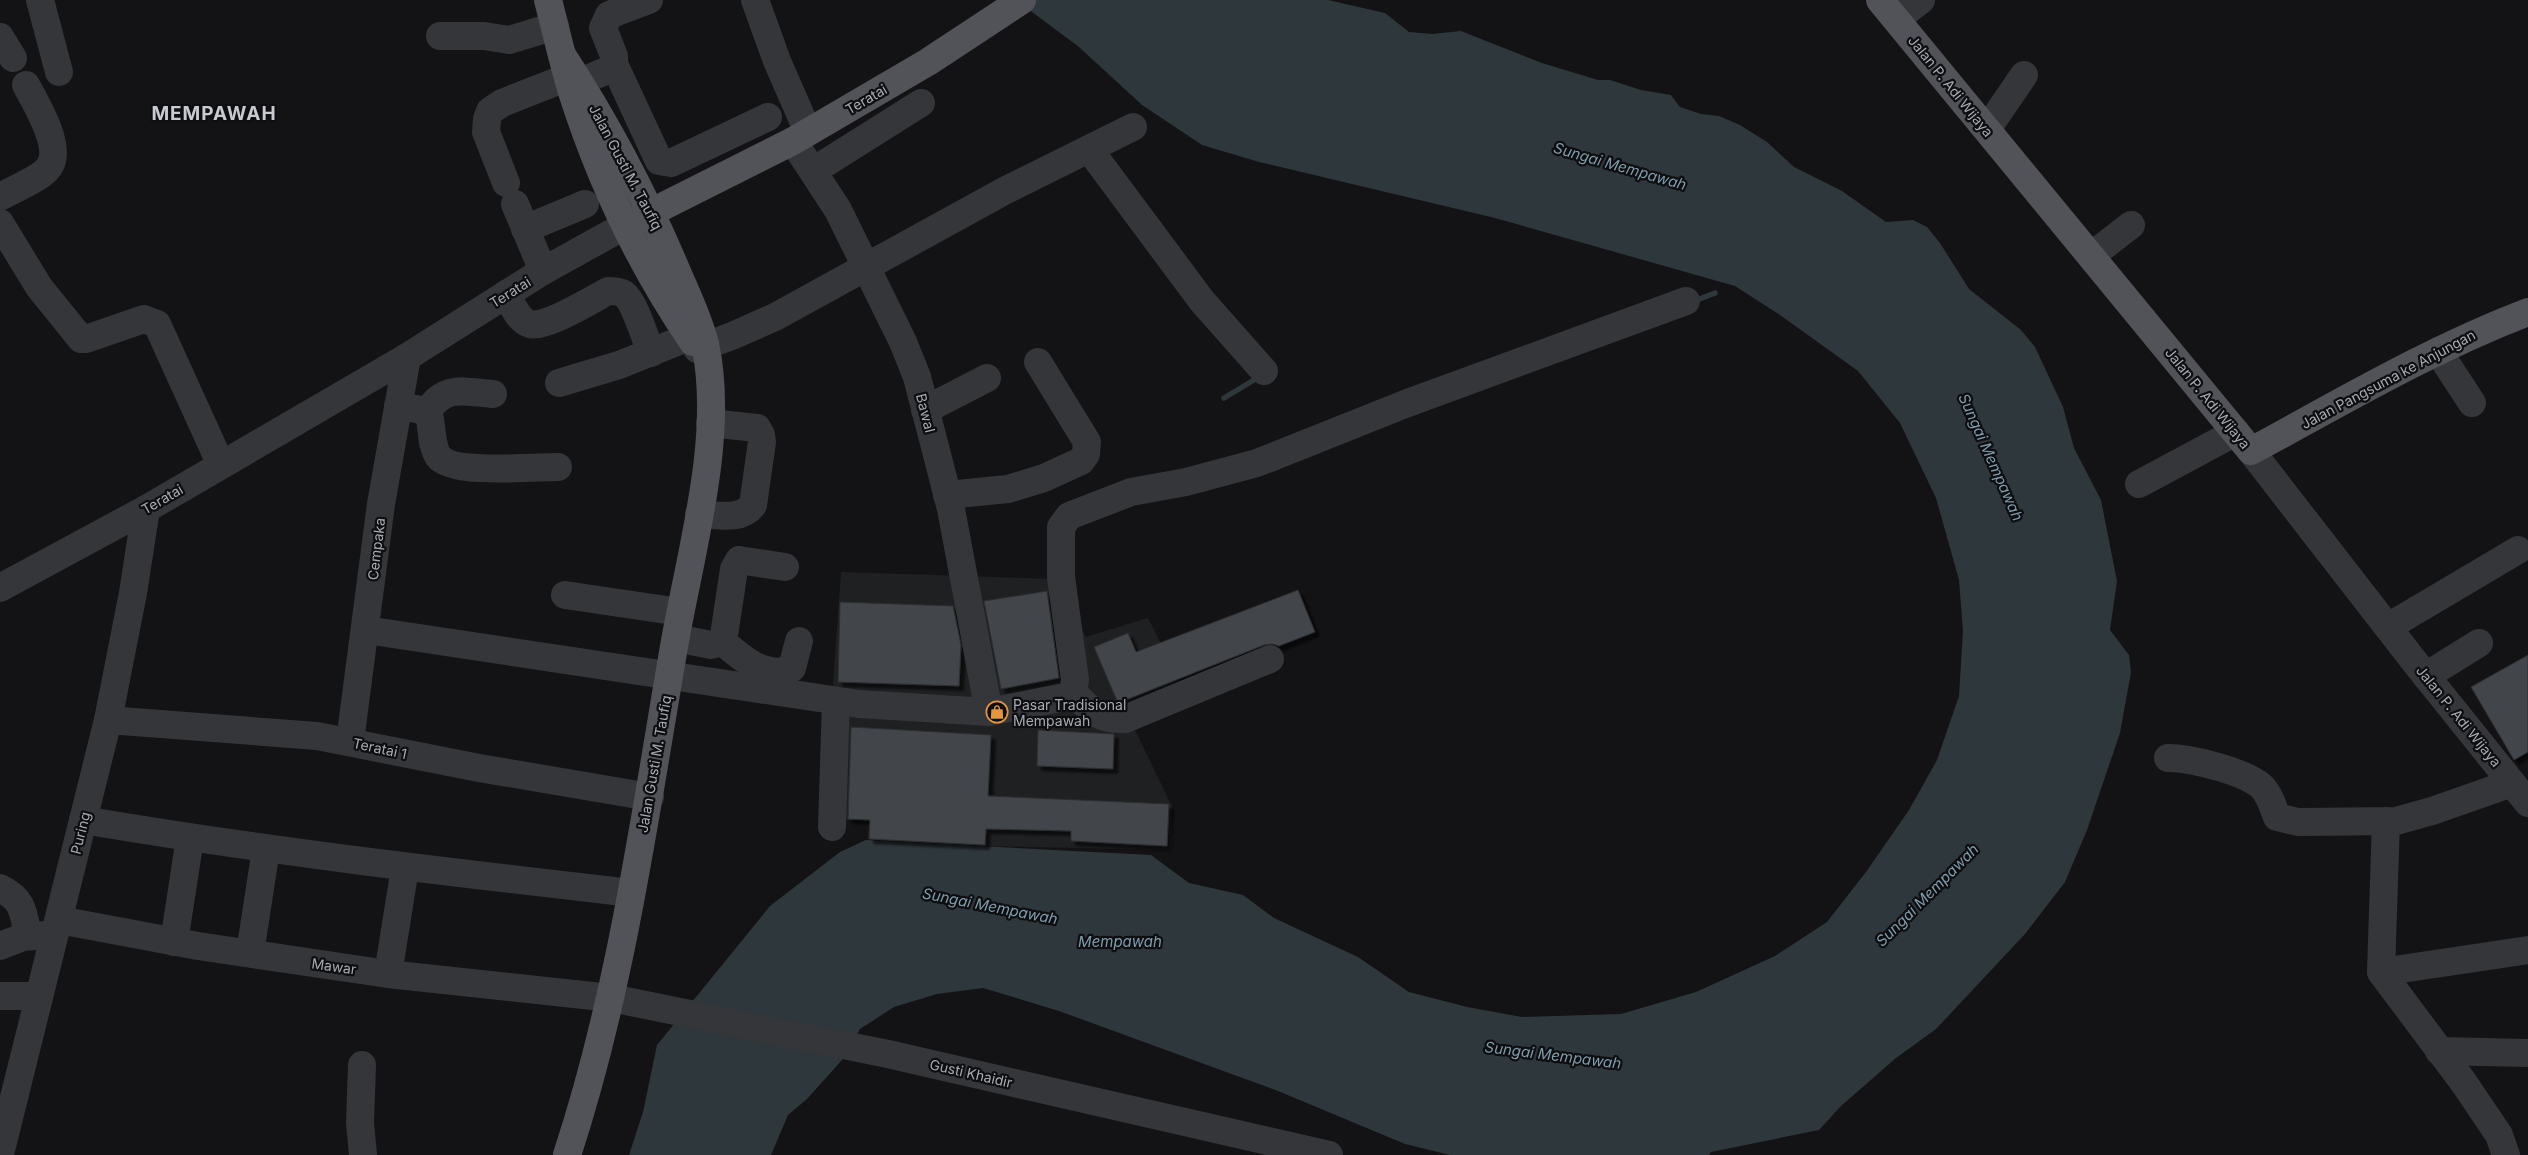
<svg xmlns="http://www.w3.org/2000/svg" width="2528" height="1155" viewBox="0 0 2528 1155" font-family="Inter,sans-serif">
<defs>
<filter id="shadow"><feDropShadow dx="4.5" dy="4.5" stdDeviation="1" flood-color="#0009"/></filter>
</defs>
<rect width="100%" height="100%" fill="#131315"/>
<polygon fill="#1f2022" points="841,572 1053,579 1086,637 1148,618 1189,700 1132,724 1172,806 1172,850 985,846 868,839 869,821 837,819 833,683"/>
<polygon fill="#2e373c" points="1016,0 1328,0 1385,13 1409,32 1432,34 1461,31 1542,63 1598,80 1610,80 1641,90 1671,95 1680,107 1701,114 1719,116 1740,125 1767,142 1794,167 1842,191 1886,222 1913,220 1927,227 1940,243 1969,289 2021,330 2035,347 2063,407 2074,448 2101,500 2117,581 2110,630 2129,655 2131,672 2120,733 2087,830 2065,882 2025,934 1936,1029 1896,1058 1841,1106 1819,1130 1711,1152 1709,1155 1450,1155 1405,1144 1278,1091 1059,1011 983,988 937,994 894,1007 860,1029 842,1060 807,1099 788,1115 771,1155 629,1155 643,1112 657,1045 770,906 840,852 866,840 1151,855 1189,883 1243,895 1274,918 1358,957 1409,992 1467,1007 1522,1017 1621,1014 1696,992 1775,956 1827,922 1866,872 1909,810 1937,760 1959,696 1963,631 1959,580 1936,498 1900,423 1858,371 1780,315 1735,286 1495,218 1259,162 1202,145 1142,105 1079,47"/>
<g fill="none" stroke-linecap="round" stroke-linejoin="round">
<g stroke="#2e373c" stroke-width="5.5">
<polyline points="1694,301 1715,293"/>
<polyline points="1224,398 1259,377"/>
</g>
</g>
<g fill="#424448" stroke="#2d2e31" filter="url(#shadow)">
<polygon points="1298,590 1315,632 1279,646 1272,644 1264,645 1118,703 1094,647 1128,633 1136,652"/>
<polygon points="1047,591 1059,678 1001,689 984,601"/>
<polygon points="840,602 953,606 961,645 959,686 838,682"/>
<polygon points="2528,655 2528,752 2514,760 2471,687"/>
<polygon points="851,727 991,735 988,796 1169,804 1167,846 1071,841 1071,831 986,829 985,845 869,839 870,820 848,819"/>
<polygon points="1038,730 1114,734 1113,769 1037,766"/>
</g>
<g fill="none" stroke-linecap="round" stroke-linejoin="round">
<g stroke="#353639" stroke-width="28">
<polyline points="40,0 59,72"/>
<polyline points="755,0 777,61 808,132"/>
<polyline points="1896,19 1921,0"/>
<polyline points="440,36 484,36 509,40 555,26"/>
<polyline points="0,37 13,58"/>
<polyline points="614,64 659,161 671,163 768,117"/>
<polyline points="580,82 608,70 614,64 614,56 603,28 609,15 649,0"/>
<polyline points="1987,129 2024,75"/>
<polyline points="793,141 838,210 903,342 917,377 951,509 989,712"/>
<polyline points="1089,149 1202,301 1264,371"/>
<polyline points="813,171 921,103"/>
<polyline points="506,183 486,132 487,119 490,111 502,103 568,77"/>
<path d="M0,197C12,190 42,178 49,167C63,148 36,103 26,85"/>
<polyline points="515,204 543,271"/>
<polyline points="0,223 39,287 81,339 86,339 144,319 157,324 221,465"/>
<polyline points="525,229 585,204"/>
<polyline points="2091,256 2131,225"/>
<path d="M506,294C512,303 518,321 530,324C544,329 593,299 608,291C613,291 619,291 624,294C634,301 646,340 651,353"/>
<polyline points="697,349 732,336 775,317 1006,190 1133,127"/>
<polyline points="2438,351 2472,403"/>
<polyline points="559,383 619,365 689,337"/>
<path d="M398,406L428,411C433,426 430,443 438,456C451,475 534,467 558,467"/>
<polyline points="925,410 987,378"/>
<path d="M428,411C445,384 465,392 493,394"/>
<polyline points="2251,451 2414,661 2528,803"/>
<polyline points="2139,484 2236,432"/>
<polyline points="947,495 1008,489 1044,478 1081,461 1086,454 1087,442 1038,362"/>
<path d="M699,514C717,515 741,521 753,505L762,442L761,435L757,428L710,423"/>
<polyline points="0,588 146,509 407,357 543,271 626,225"/>
<polyline points="565,595 680,612"/>
<polyline points="2388,627 2518,550"/>
<polyline points="366,630 859,704 989,712 1065,697 1073,692 1075,680 1061,577 1061,527 1069,516 1131,492 1186,482 1257,463 1405,404 1686,301"/>
<polyline points="676,638 711,645 723,642 734,569 739,560 785,567"/>
<path d="M723,642C740,657 767,681 792,668L799,641"/>
<polyline points="2426,676 2479,643"/>
<path d="M1073,692C1090,710 1098,720 1125,719L1270,659"/>
<polyline points="108,720 317,736 479,768 650,797"/>
<polyline points="350,741 381,504 407,357"/>
<path d="M2168,758C2191,758 2243,771 2261,786C2269,793 2273,807 2277,817L2298,822L2396,821L2432,811L2512,783"/>
<path d="M83,820C265,851 448,872 631,893"/>
<polyline points="2386,821 2381,972 2464,1083 2499,1135 2506,1155"/>
<polyline points="832,827 836,701"/>
<path d="M0,888C24,900 23,912 28,936"/>
<polyline points="59,920 198,946 388,974 611,998 888,1054 1329,1155"/>
<polyline points="174,942 190,838"/>
<polyline points="0,946 23,937 46,935"/>
<polyline points="250,953 266,849"/>
<polyline points="2381,972 2528,950"/>
<polyline points="388,974 405,868"/>
<polyline points="0,996 38,996"/>
<polyline points="2439,1051 2528,1053"/>
<polyline points="362,1065 360,1123 363,1155"/>
<polyline points="0,1154 108,720 133,593 146,509"/>
</g>
<g stroke="#515358" stroke-width="28">
<path d="M548,0C556,31 563,62 572,92C600,180 641,266 693,342"/>
<path d="M1880,0L2251,451C2342,402 2431,349 2528,312"/>
<path d="M562,55C607,124 646,198 678,274C688,297 699,320 705,344C725,435 691,550 675,641C645,813 622,988 567,1155"/>
<polyline points="626,225 793,141 928,62 1022,0"/>
</g>
</g>
<defs>
<g id="shop-ring" transform="scale(1.125)"><circle r="9.5" fill="#0e0e10" stroke="#e3973d" stroke-width="1.5"/><path d="M-5-2.5h2.3a2.7 3.5 0 0 1 5.4 0H5L5.5 6h-11ZM-1.5-2.5h3a1.5 2.3 0 0 0-3 0Z" fill="#e3973d"/></g>
</defs>
<g fill-rule="evenodd">
<use href="#shop-ring" x="997" y="712"/>
</g>
<g text-anchor="middle" dominant-baseline="central" stroke-width="4.5" stroke-linejoin="round" paint-order="stroke">
<g font-size="14" fill="#a6acb4" stroke="#0e0e10">
<text transform="translate(1951 86) rotate(51)">Jalan P. Adi Wijaya</text>
<text transform="translate(866 99) rotate(-30)">Teratai</text>
<text transform="translate(626 167) rotate(62)">Jalan Gusti M. Taufiq</text>
<text transform="translate(510 292) rotate(-32)">Teratai</text>
<text transform="translate(2388 379) rotate(-28)">Jalan Pangsuma ke Anjungan</text>
<text transform="translate(2208 398) rotate(51)">Jalan P. Adi Wijaya</text>
<text transform="translate(926 413) rotate(76)">Bawal</text>
<text transform="translate(162 499) rotate(-30)">Teratai</text>
<text transform="translate(376 549) rotate(-83)">Cempaka</text>
<text transform="translate(2459 716) rotate(51)">Jalan P. Adi Wijaya</text>
<text transform="translate(380 748) rotate(12)">Teratai 1</text>
<text transform="translate(654 764) rotate(-80)">Jalan Gusti M. Taufiq</text>
<text transform="translate(80 833) rotate(-76)">Puring</text>
<text transform="translate(334 966) rotate(8)">Mawar</text>
<text transform="translate(971 1073) rotate(13)">Gusti Khaidir</text>
</g>
<g font-size="14" fill="#a6acb4" stroke="#0e0e10" text-anchor="start">
<text x="1013" y="704">Pasar Tradisional<tspan x="1013" dy="16">Mempawah</tspan></text>
</g>
<g font-size="15" font-style="italic" fill="#7f9dad" stroke="#0e0e10">
<text transform="translate(1620 166) rotate(16)">Sungai Mempawah</text>
<text transform="translate(1991 457) rotate(66)">Sungai Mempawah</text>
<text transform="translate(1927 895) rotate(-45)">Sungai Mempawah</text>
<text transform="translate(990 906) rotate(11)">Sungai Mempawah</text>
<text x="1120" y="941">Mempawah</text>
<text transform="translate(1553 1055) rotate(7)">Sungai Mempawah</text>
</g>
<g font-size="19" font-weight="bold" letter-spacing="1" fill="#c7cad0" stroke="#0e0e10">
<text x="214" y="113">MEMPAWAH</text>
</g>
</g>
</svg>
